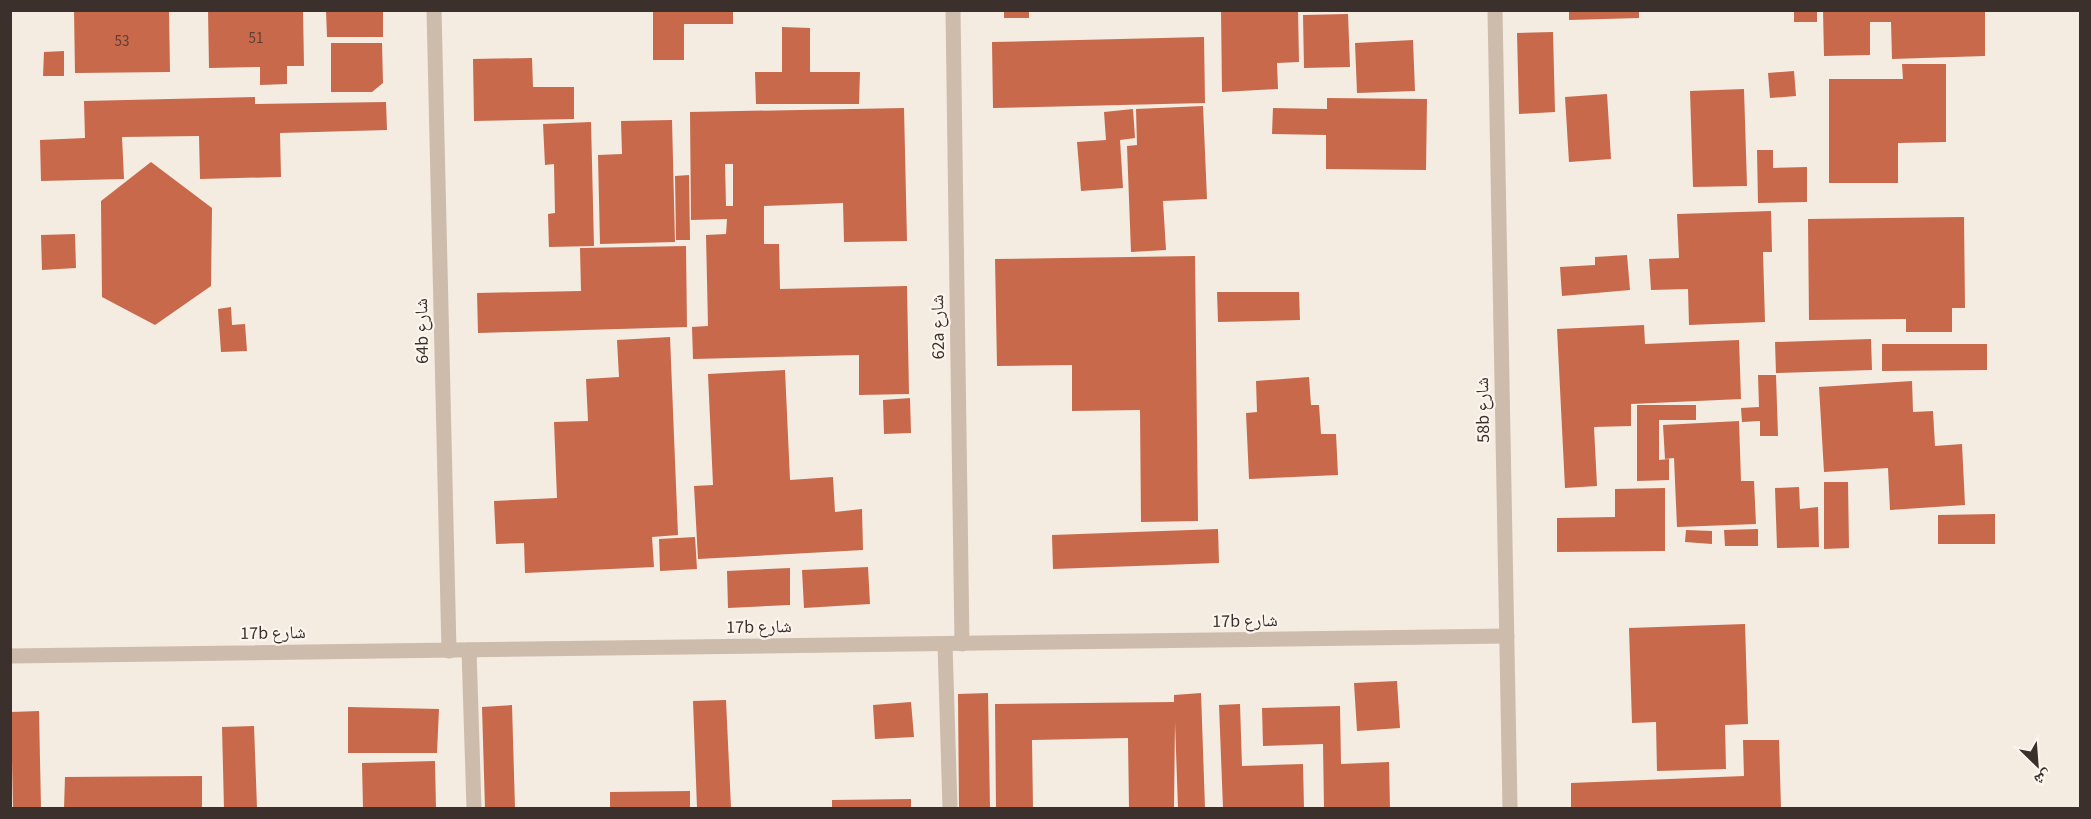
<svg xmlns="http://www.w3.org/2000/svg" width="2091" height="819" viewBox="0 0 2091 819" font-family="'Source Sans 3','Noto Naskh Arabic',sans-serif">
<rect width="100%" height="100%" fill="#f4ebe1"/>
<g fill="#c8694b" fill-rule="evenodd">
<polygon points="74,10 169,10 170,72 75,73"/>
<polygon points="208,10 303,10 304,66 287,66 287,84 260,85 260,67 209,68"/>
<polygon points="326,10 383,10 383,37 327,37"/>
<polygon points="653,10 733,10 733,24 684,24 684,60 653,60"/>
<rect x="1004" y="10" width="25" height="8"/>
<polygon points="1221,10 1298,10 1299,62 1277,63 1278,89 1222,92"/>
<polygon points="1569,10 1639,10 1639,18 1569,20"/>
<rect x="1794" y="10" width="23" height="12"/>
<polygon points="1823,10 1985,10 1985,56 1892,59 1891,22 1870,22 1870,55 1824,56"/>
<polygon points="1348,14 1350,67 1304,68 1303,15"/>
<polygon points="782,27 810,28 810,72 860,72 859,104 756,104 755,72 782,72"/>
<polygon points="1553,32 1555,112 1519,114 1517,33"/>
<polygon points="1204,37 1205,103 993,108 992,42"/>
<polygon points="1413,40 1415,91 1357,93 1355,43"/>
<polygon points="331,43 382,43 383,83 372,92 331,92"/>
<polygon points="64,51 64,76 43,76 44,52"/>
<polygon points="532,58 533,87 574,87 574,119 474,121 473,59"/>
<polygon points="1902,64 1946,64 1946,142 1898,143 1898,183 1829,183 1829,79 1903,79"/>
<polygon points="1794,71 1796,96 1770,98 1768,73"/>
<polygon points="1744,89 1747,186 1693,187 1690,91"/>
<polygon points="1607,94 1611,159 1569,162 1565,97"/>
<polygon points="255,97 255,104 386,102 387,130 280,133 281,177 200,179 199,136 122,137 124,179 41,181 40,140 85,138 84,101"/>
<polygon points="1327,98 1427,99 1426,170 1326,169 1326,135 1272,134 1273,108 1327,109"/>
<polygon points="1203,106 1207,199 1163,201 1166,250 1131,252 1127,146 1137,145 1136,109"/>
<path d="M904,108L907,241L844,242L843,203L818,204L764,206V244H779L780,289L907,286L909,394L859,395V355L693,359L692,327L708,326L706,235L726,234L727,219L691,220L690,112ZM725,164H733V206H726Z"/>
<polygon points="1133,109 1135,138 1120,140 1123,188 1081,191 1077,142 1106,140 1104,112"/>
<polygon points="672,120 675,242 600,244 598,155 622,154 621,121"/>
<polygon points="591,122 594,246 549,247 548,214 555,213 554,164 545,165 543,124"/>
<polygon points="1757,150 1773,150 1773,168 1807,167 1807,202 1758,203"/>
<polygon points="151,162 212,208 211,286 155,325 102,297 101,201"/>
<polygon points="689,175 690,240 676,240 675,176"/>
<polygon points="1771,211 1772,252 1763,252 1765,322 1689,325 1688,289 1651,290 1649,259 1679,258 1677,214"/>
<polygon points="1964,217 1965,308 1952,308 1952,332 1906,332 1906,319 1809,320 1808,219"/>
<polygon points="75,234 76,268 42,270 41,235"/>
<polygon points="686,246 687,327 478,333 477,293 581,291 580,248"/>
<polygon points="1627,255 1630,290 1562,296 1560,267 1595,265 1595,257"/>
<polygon points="1195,256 1198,521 1141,522 1140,410 1072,411 1072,365 997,366 995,259"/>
<polygon points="1217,292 1299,292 1300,320 1218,322"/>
<polygon points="231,307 232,325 245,324 247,351 221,352 218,309"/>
<polygon points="1644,325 1645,344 1739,340 1741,399 1631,404 1631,426 1594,427 1597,486 1565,488 1557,329"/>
<polygon points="670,337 678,535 652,537 654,567 525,573 524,543 496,544 494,501 557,498 554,422 588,421 586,379 619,377 617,340"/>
<polygon points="1871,339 1872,370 1776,373 1775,342"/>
<polygon points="1882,344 1987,344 1987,370 1882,371"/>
<polygon points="785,370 790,480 833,477 835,512 862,509 863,550 698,559 694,486 713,485 708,374"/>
<polygon points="1758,375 1776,375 1778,436 1760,436 1760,421 1742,422 1741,408 1759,407"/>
<polygon points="1309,377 1311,405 1319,405 1321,434 1336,434 1338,475 1249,479 1246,413 1257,412 1256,381"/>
<polygon points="1912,381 1913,412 1933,411 1935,446 1962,444 1965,505 1890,510 1888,468 1824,472 1819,387"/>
<polygon points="910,398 911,433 884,434 883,400"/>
<polygon points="1637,405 1696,405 1696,420 1659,420 1659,460 1669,459 1669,480 1637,481"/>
<polygon points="1739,421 1741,481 1754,481 1756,524 1677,527 1674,458 1665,459 1663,425"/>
<polygon points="1824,482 1848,482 1849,548 1824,549"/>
<polygon points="1799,487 1800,509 1818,507 1819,547 1777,548 1775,488"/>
<polygon points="1665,488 1665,551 1557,552 1557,518 1615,517 1615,489"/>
<polygon points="1995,514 1995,544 1938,544 1938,515"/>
<polygon points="1218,529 1219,563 1053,569 1052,535"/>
<polygon points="1758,529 1758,546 1725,546 1724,530"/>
<polygon points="1686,530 1712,531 1712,544 1685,542"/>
<polygon points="695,537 697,569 660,571 659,539"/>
<polygon points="868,567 870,604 804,608 802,570"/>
<polygon points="790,568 790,605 728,608 727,571"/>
<polygon points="1745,624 1748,724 1725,725 1726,769 1657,771 1656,722 1632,723 1629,628"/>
<polygon points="1397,681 1400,728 1357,731 1354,683"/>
<polygon points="988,693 990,808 959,808 958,694"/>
<polygon points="1201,693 1205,808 1178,808 1175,722 1174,808 1129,808 1128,738 1032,740 1033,808 996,808 995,704 1174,702 1174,695"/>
<polygon points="726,700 731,808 697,808 693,701"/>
<polygon points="911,702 914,737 875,739 873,705"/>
<polygon points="1240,704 1242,766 1303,764 1304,808 1223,808 1219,705"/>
<polygon points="512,705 515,808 485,808 482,707"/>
<polygon points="1340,706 1341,764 1389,762 1390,808 1324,808 1323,744 1263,746 1262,708"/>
<polygon points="348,707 439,709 437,753 348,753"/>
<polygon points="39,711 41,808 13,808 11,712"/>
<polygon points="254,726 257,808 224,808 222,727"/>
<polygon points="1743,740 1779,740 1781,808 1571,808 1571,783 1744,776"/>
<polygon points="435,761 436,808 363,808 362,763"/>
<polygon points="202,776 202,808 64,808 65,777"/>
<polygon points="690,791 690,808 610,808 610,792"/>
<polygon points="911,799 911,808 832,808 832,800"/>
</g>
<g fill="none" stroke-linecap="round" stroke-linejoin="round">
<g stroke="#cdbbac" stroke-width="15">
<polyline points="945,644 950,808"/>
<polyline points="469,650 474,808"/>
</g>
<g stroke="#cdbbac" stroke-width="15">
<polyline points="434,10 449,651"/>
<polyline points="953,10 962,644"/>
<polyline points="1495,10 1510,808"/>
<polyline points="10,656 1507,636"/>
</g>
</g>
<g text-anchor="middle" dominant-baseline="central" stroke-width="4.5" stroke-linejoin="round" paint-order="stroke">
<g font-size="15" fill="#5e3e33">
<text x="256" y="38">51</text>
<text x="122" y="41">53</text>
</g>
<g font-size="18" fill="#3b302b" stroke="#fbf5ee">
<text transform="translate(938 327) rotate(-91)">62a شارع</text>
<text transform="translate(422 331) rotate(-91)">64b شارع</text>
<text transform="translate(1483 410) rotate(-91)">58b شارع</text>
<text transform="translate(1245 621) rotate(-1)">17b شارع</text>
<text transform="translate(759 627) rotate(-1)">17b شارع</text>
<text transform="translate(273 633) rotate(-1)">17b شارع</text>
</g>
</g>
<rect width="2091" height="819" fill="none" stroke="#3b302b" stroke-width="24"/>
<g transform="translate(2037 765) rotate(155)" stroke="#fbf5ee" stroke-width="4.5" paint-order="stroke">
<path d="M0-4.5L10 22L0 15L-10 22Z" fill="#3b302b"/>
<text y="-9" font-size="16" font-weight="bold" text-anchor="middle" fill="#3b302b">ش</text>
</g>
</svg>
